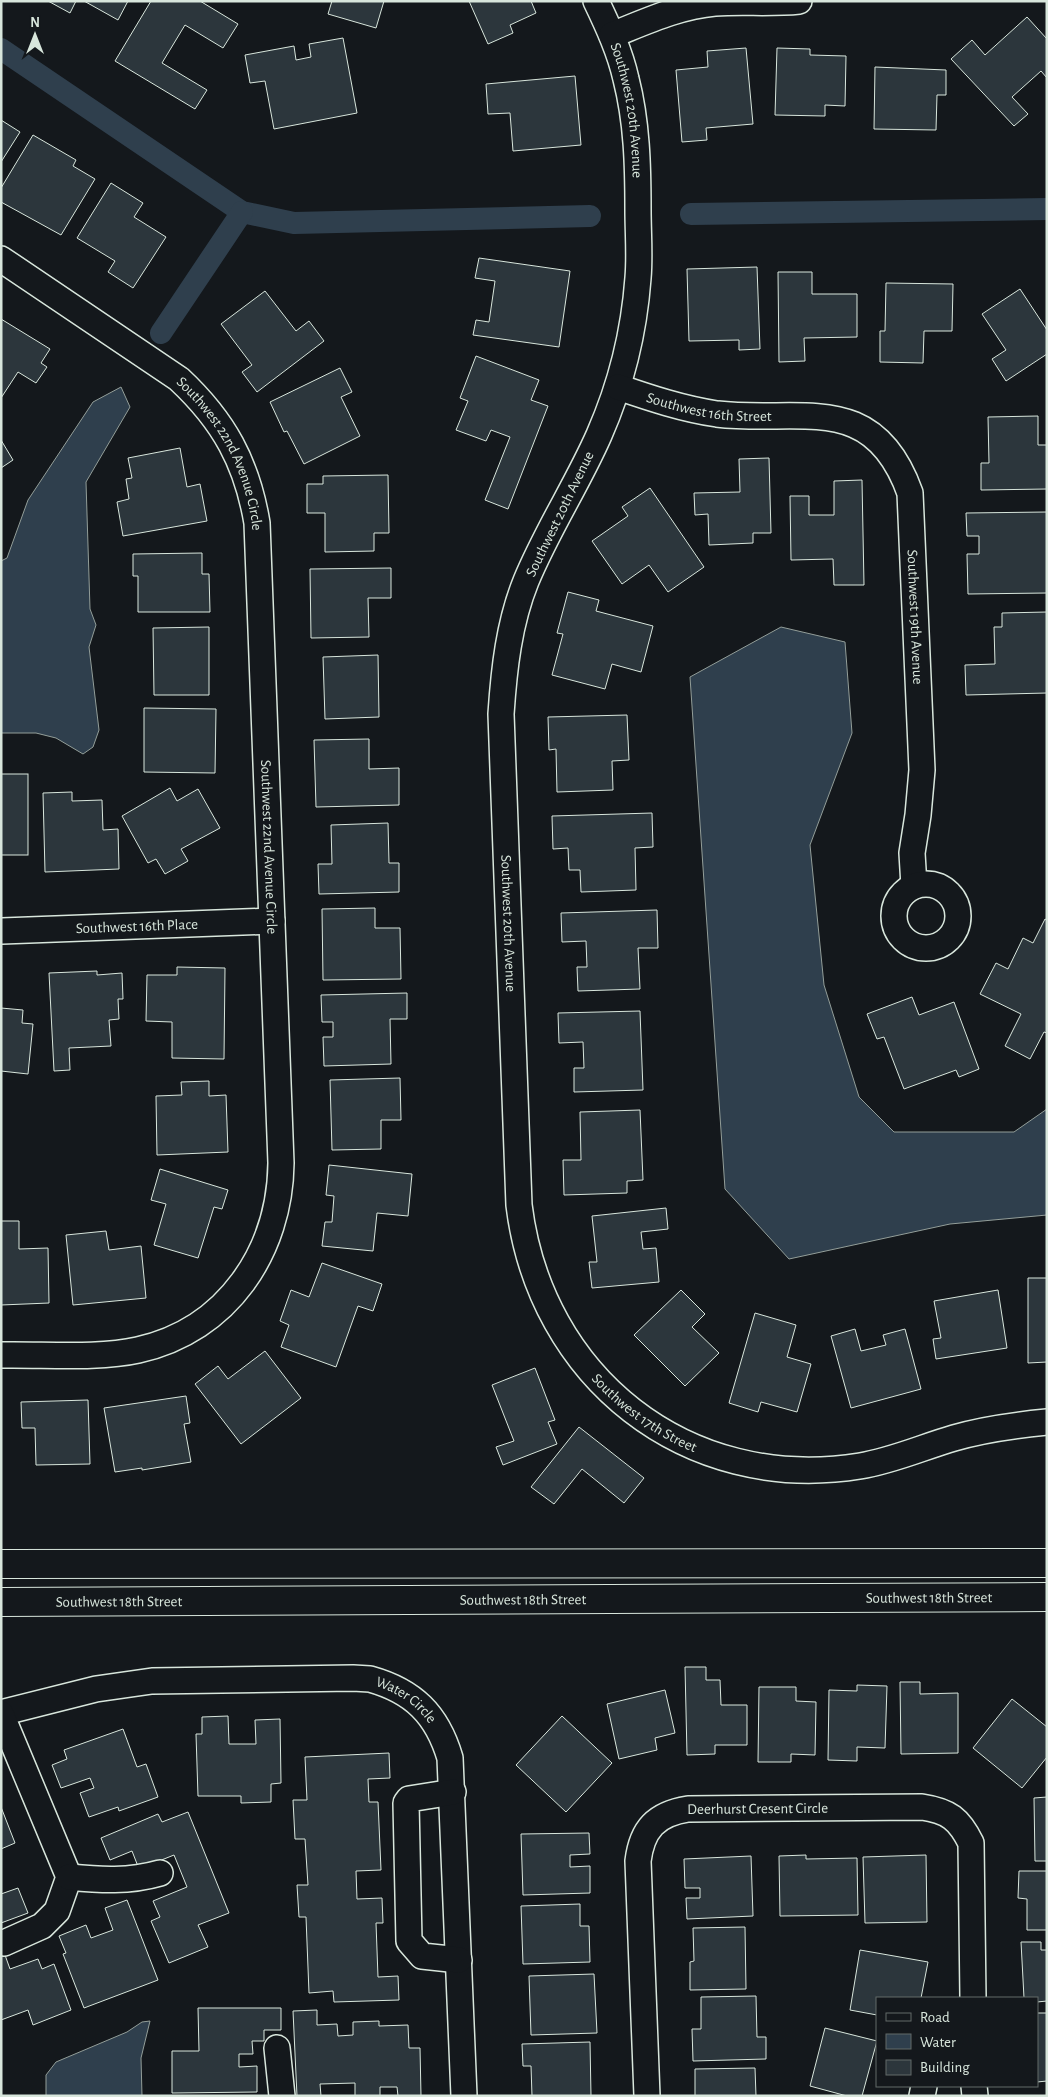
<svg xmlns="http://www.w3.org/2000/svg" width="1048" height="2097" viewBox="0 0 1048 2097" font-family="'Alegreya Sans',sans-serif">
<rect width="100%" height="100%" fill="#14181c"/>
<g fill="#2f3f4d" stroke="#939e99">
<polygon points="121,387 130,407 86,482 90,609 96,625 89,647 99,730 93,747 83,754 56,738 36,733 1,733 1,561 7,558 28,500 93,402"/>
<polygon points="781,627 845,642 852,733 810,845 824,985 859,1097 894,1132 1014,1132 1047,1109 1047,1215 950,1224 789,1259 725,1189 690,677"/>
<polygon points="150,2021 141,2058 142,2096 46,2096 46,2075 56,2062 127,2032 142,2022"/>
</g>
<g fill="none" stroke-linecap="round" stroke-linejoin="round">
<g stroke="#2f3f4d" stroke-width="22">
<polyline points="1,49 242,212 294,223 590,216"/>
<polyline points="691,214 1047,209"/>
<polyline points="161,333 242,212"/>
</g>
</g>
<g fill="#2c363c" stroke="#d8e6dc">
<polygon points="48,1 76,1 70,13"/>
<polygon points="84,1 128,1 118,20"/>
<polygon points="151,1 200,1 238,24 223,48 185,25 162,63 207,90 195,109 115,61"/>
<polygon points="332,1 384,1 376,28 328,14"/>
<polygon points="469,1 531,1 536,13 510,25 513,33 488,44"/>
<polygon points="1027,17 1047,39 1047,78 1041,71 1012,97 1028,114 1014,126 951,59 972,40 985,55"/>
<polygon points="343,38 357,113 274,129 265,81 250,83 245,55 294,46 296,60 311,57 309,44"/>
<polygon points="746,48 753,124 706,128 707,140 682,142 676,70 708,67 707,51"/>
<polygon points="777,48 810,49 810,55 846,56 845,106 825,105 825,116 775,115"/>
<polygon points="875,67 946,70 946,95 937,95 936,130 874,129"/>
<polygon points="575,76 581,145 513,151 510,113 488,114 486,84"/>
<polygon points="1,120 20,132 1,162"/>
<polygon points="33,135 76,160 73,166 95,179 61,235 1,202 1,188"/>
<polygon points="111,183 143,203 134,217 166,237 133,288 108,272 115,261 77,238"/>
<polygon points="479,258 570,271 559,347 473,335 476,320 489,322 495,281 475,278"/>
<polygon points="757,267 760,349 739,350 739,340 689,341 687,269"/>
<polygon points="778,272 812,272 812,294 857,294 857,337 804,338 805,361 779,362"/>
<polygon points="886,283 953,284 952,331 924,331 923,363 880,362 880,331 885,331"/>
<polygon points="1020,289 1047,330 1047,354 1006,381 992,359 1006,350 982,314"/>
<polygon points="265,291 296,331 309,321 324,341 257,392 242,372 252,365 221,324"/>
<polygon points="1,319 50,349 41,363 47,367 36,383 18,372 1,398"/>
<polygon points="476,356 539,380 531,400 548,406 508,509 485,500 510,437 491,430 486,441 456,430 468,401 460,398"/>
<polygon points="340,368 352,392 341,397 360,436 304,464 287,431 284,432 270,402"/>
<polygon points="1038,416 1038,445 1047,445 1047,489 981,490 981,463 989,463 988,417"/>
<polygon points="1,440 13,460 1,468"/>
<polygon points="180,448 187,487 200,484 207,521 123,536 117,502 129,499 126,479 132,478 128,458"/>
<polygon points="769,458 771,533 753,533 753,543 709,545 708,514 695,515 694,493 740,492 739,459"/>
<polygon points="388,475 389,533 374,533 374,551 325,552 325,513 307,513 307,484 323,484 323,476"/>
<polygon points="862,480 864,585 834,585 833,559 791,560 790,496 809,496 809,515 834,515 834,481"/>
<polygon points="650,488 704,567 668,592 649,565 622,584 592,541 628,516 622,507"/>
<polygon points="1047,512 1047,593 968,594 967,554 979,554 979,536 967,536 966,513"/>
<polygon points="202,553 202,574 209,574 210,612 138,612 138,576 133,576 133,554"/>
<polygon points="391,568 391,598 368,598 369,637 311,638 310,569"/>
<polygon points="568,592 599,600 596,611 653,626 641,672 612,664 605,689 552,675 563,634 557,633"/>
<polygon points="1047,612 1047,693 966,695 965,665 995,664 994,627 1002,627 1002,613"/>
<polygon points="209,627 209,695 154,695 153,628"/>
<polygon points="378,655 379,717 325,719 323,657"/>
<polygon points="144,708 216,709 215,773 144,772"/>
<polygon points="627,715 629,760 612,761 613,790 557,792 556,749 549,750 548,717"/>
<polygon points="369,739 369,769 399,768 399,805 316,807 314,740"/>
<rect x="1" y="774" width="27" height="81"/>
<polygon points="170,788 177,801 198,789 220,828 181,849 188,861 165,874 156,859 148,863 122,816"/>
<polygon points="72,792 72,801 102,800 103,830 118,829 119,869 45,872 43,793"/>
<polygon points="652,813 653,847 635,848 636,890 581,892 580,870 569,870 568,848 553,849 552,816"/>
<polygon points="388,823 389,863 399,863 399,892 319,894 318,864 332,864 331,825"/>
<polygon points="375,908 375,928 400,928 401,979 323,980 322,909"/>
<polygon points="657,910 658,948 638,948 640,989 578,991 577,967 587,967 586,941 562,942 561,913"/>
<polygon points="1045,919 1047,920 1047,1033 1044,1032 1030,1059 1005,1046 1021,1014 980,994 996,963 1008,969 1023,938 1033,943"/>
<polygon points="177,967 225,968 224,1059 172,1058 172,1022 146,1021 147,975 177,975"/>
<polygon points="97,971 97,975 122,973 123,999 118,999 119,1019 109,1020 111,1046 69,1048 70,1070 54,1071 49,973"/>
<polygon points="407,993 407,1019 390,1019 391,1064 324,1066 323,1037 333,1037 333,1022 322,1022 321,995"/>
<polygon points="912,997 919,1015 954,1002 979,1069 959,1077 956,1070 904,1089 884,1037 877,1039 867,1014"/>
<polygon points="1,1008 23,1010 22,1023 33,1024 28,1074 1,1071"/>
<polygon points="640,1011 643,1090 574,1092 574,1068 584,1068 583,1042 559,1043 558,1013"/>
<polygon points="400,1078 401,1120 381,1120 381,1149 332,1150 330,1080"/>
<polygon points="209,1081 209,1096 226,1095 228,1152 157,1155 156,1096 182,1095 181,1082"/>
<polygon points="640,1110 643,1180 627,1181 627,1193 564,1195 563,1160 581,1160 580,1112"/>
<polygon points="329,1165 412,1174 408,1216 377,1213 373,1251 322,1246 325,1222 332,1222 334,1196 326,1195"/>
<polygon points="160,1169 228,1190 222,1209 214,1207 198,1258 154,1245 166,1204 151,1200"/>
<polygon points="666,1208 668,1229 641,1232 643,1249 656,1248 659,1282 592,1288 589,1262 597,1262 592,1216"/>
<polygon points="1,1221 19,1221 19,1249 48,1248 49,1303 1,1305"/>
<polygon points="106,1231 109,1250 141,1246 146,1298 73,1305 66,1235"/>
<polygon points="322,1263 382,1284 373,1311 358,1306 336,1367 281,1347 289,1325 280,1321 291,1290 309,1297"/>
<polygon points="1028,1278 1047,1278 1047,1362 1028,1363"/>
<polygon points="681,1290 705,1314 692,1327 719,1353 685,1386 634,1335"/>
<polygon points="998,1290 1007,1348 936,1359 933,1339 941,1338 934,1301"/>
<polygon points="755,1313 796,1325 787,1357 811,1364 797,1412 761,1402 758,1412 729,1403"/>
<polygon points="855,1329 861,1351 886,1345 883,1335 905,1329 921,1389 851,1408 831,1336"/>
<polygon points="265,1351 301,1398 241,1444 195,1384 218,1366 228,1379"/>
<polygon points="535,1368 555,1420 548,1422 557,1444 503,1465 496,1447 514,1441 492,1385"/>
<polygon points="186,1396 190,1423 184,1424 191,1462 142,1470 142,1468 115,1472 104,1408"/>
<polygon points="88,1400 90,1464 36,1465 35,1428 22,1428 21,1402"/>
<polygon points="579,1427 644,1478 624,1503 582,1469 554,1504 531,1487"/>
<polygon points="685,1667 706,1667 706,1680 720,1680 721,1705 747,1705 747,1745 715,1745 715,1754 687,1755"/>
<polygon points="900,1682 920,1682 920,1694 958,1693 958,1753 901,1754"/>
<polygon points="857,1685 887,1686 885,1748 857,1747 857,1761 828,1760 829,1690 857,1691"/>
<polygon points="759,1687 796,1687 796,1701 816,1702 815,1755 791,1754 791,1762 758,1762"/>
<polygon points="665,1690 675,1733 655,1738 657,1750 619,1759 607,1704"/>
<polygon points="1012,1699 1047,1727 1047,1757 1022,1788 973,1748"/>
<polygon points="228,1716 229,1744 256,1744 255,1720 280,1719 281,1783 271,1784 271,1802 241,1803 241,1796 198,1796 196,1734 202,1734 202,1717"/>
<polygon points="562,1716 612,1763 566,1812 516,1765"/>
<polygon points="123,1729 137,1767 146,1764 158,1797 119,1811 118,1807 89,1817 80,1793 94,1788 90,1778 61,1788 52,1765 67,1759 64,1750"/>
<polygon points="389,1753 390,1778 368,1779 369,1802 378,1802 381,1870 356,1871 357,1899 382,1898 383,1923 376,1923 378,1977 398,1976 399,2000 334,2002 333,1991 309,1993 306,1917 299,1917 297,1885 308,1885 305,1839 295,1839 293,1800 307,1800 305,1757"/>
<polygon points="1047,1797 1047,1861 1035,1861 1034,1798"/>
<polygon points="1,1807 15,1843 1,1849"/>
<polygon points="188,1812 229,1913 198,1925 208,1947 169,1963 151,1921 160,1917 153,1901 187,1887 174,1855 139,1869 132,1851 110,1860 101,1838 158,1814 162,1822"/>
<polygon points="589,1833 590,1854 570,1855 570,1867 590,1866 590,1893 523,1895 521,1834"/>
<polygon points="806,1855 806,1859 857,1858 858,1915 780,1916 779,1856"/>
<polygon points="926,1855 927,1922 865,1923 863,1857"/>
<polygon points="751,1856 753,1916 687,1919 686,1898 700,1898 700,1888 685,1888 684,1859"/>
<polygon points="1019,1871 1047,1871 1047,1930 1027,1930 1027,1899 1018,1898"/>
<polygon points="18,1888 28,1913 1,1923 1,1894"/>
<polygon points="127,1900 158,1980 84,2008 63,1954 66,1953 59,1936 86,1925 91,1938 113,1930 105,1908"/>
<polygon points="580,1904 580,1926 589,1926 590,1962 523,1964 521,1906"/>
<polygon points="745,1927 746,1989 690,1990 690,1962 694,1961 693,1928"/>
<polygon points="1021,1942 1041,1942 1041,1950 1047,1950 1047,2001 1037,2002 1037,1998 1024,1998"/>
<polygon points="860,1950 928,1962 921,1998 877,1998 877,2015 850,2010"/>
<polygon points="5,1955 10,1969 38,1959 42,1969 54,1964 71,2010 33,2025 28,2010 1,2020 1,1956"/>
<polygon points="594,1974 597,2033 531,2035 529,1976"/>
<polygon points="756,1996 757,2037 766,2037 766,2059 693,2061 692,2029 701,2029 701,1997"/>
<polygon points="198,2008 281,2008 281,2030 264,2030 264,2041 252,2041 253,2054 239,2054 239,2067 257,2066 257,2092 172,2093 172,2051 199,2051"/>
<polygon points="317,2010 317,2025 337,2024 338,2036 353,2035 353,2022 379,2021 379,2026 408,2025 409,2048 420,2048 421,2096 398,2096 397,2087 380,2087 380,2096 355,2096 355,2083 320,2084 321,2096 297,2096 293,2011"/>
<polygon points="1037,2013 1047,2013 1047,2081 1037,2082"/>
<polygon points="825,2028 877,2041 862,2096 847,2096 810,2086"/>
<polygon points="590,2042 591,2096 532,2096 531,2066 523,2066 522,2044"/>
<polygon points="755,2068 756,2096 695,2096 695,2069"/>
</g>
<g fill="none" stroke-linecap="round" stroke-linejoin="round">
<g stroke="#d8e6dc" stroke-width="28">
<g id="minor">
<path id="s1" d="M596,1C608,26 620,52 626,79C637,122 638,166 638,210C638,233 640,256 638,278C634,333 621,385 599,435C577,485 547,530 526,581C509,623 504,669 501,714L519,1205C540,1377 686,1494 860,1466C892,1461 923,1447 954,1438C984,1429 1016,1425 1047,1422"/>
<path d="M612,35C645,22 679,6 715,3C743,1 771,4 799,1"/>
<path id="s2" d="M1,259L179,379C224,421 247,463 257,523L281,1163C280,1251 228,1330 138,1350C98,1359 43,1354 1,1355"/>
<path id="s3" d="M618,387C650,398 683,409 717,414C800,424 873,389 910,493L922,770L918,815L912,853L914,886"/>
<circle cx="926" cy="916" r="32"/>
<path id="s4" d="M2,931L272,921"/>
<path id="s5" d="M1,1713L96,1689L152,1681L353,1678L370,1679C413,1691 437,1714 450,1758L464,2096"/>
<polyline points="1,1714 69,1877 57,1911 42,1926 4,1943"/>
<polyline points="453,1792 409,1799 406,1803 409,1941 422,1956 459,1960"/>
<path d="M69,1877C100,1880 129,1882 160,1873"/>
<polyline points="277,2048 282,2096"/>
<polyline points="974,2086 975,2096"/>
<path id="s6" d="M647,2096L638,1861C642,1829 656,1814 688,1809L922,1807C949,1811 959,1819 971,1843L973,1998"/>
<polyline points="922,2096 924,2086"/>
</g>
</g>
<g stroke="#d8e6dc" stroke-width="30">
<g id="major">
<polyline points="1,1564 1047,1563"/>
<path id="s7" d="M1,1602L1047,1597"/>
</g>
</g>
<use href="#minor" stroke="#14181c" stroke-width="25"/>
<use href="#major" stroke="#14181c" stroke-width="28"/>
</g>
<g text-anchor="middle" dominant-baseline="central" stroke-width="4" stroke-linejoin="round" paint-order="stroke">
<g font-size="15" fill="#d8e6dc" stroke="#14181c">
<text stroke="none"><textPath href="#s1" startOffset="115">Southwest 20th Avenue</textPath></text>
<text stroke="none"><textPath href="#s3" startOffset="94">Southwest 16th Street</textPath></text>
<text stroke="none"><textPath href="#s2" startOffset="302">Southwest 22nd Avenue Circle</textPath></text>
<text transform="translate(560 514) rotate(-64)">Southwest 20th Avenue</text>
<text stroke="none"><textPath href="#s3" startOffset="456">Southwest 19th Avenue</textPath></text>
<text stroke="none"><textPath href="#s2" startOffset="706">Southwest 22nd Avenue Circle</textPath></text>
<text stroke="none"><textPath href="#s1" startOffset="955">Southwest 20th Avenue</textPath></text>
<text stroke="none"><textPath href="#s4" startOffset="135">Southwest 16th Place</textPath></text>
<text stroke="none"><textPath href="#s1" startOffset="1489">Southwest 17th Street</textPath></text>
<text stroke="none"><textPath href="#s7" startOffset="928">Southwest 18th Street</textPath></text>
<text stroke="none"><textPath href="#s7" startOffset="522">Southwest 18th Street</textPath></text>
<text stroke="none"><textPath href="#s7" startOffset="118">Southwest 18th Street</textPath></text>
<text stroke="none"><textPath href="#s5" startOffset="415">Water Circle</textPath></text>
<text stroke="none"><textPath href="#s6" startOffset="384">Deerhurst Cresent Circle</textPath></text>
</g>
</g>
<rect width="1048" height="2097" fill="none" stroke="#d8e6dc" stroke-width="5"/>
<rect x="876" y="1997" width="162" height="90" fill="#14181c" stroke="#626a69"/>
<rect x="886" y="2013" width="25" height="8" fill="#14181c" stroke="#626a69"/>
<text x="920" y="2022" font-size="15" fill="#d8e6dc">Road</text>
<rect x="886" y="2034" width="25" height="15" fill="#2f3f4d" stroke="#626a69"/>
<text x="920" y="2047" font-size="15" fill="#d8e6dc">Water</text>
<rect x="886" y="2060" width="25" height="15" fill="#2c363c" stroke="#626a69"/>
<text x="920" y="2072" font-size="15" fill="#d8e6dc">Building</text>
<g transform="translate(35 35)" stroke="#14181c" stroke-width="4" paint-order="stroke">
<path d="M0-4L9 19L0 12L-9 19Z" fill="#d8e6dc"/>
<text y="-8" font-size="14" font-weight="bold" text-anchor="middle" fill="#d8e6dc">N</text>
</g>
</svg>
